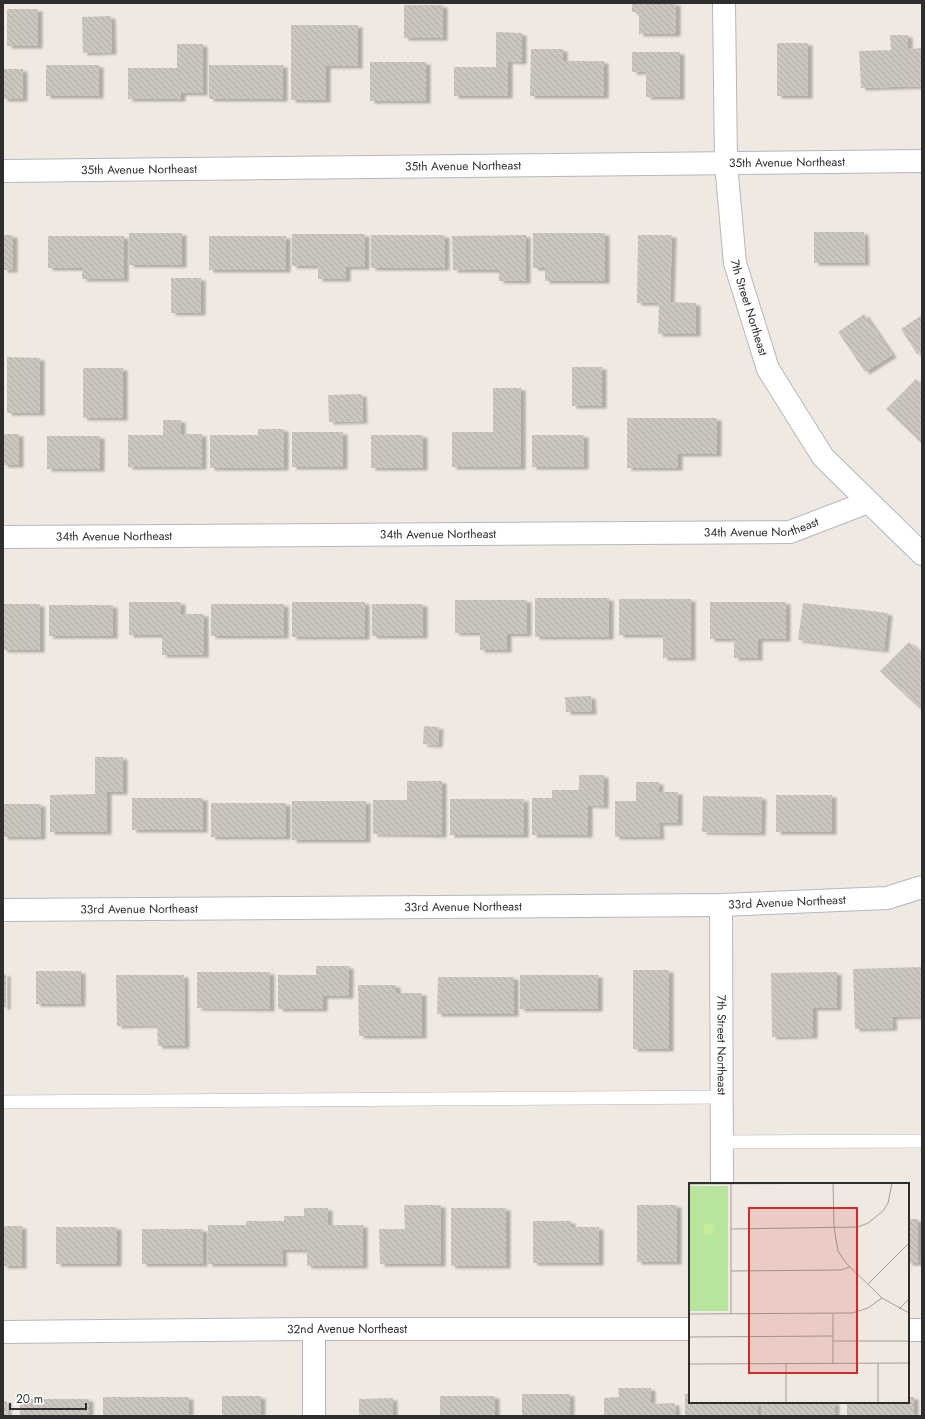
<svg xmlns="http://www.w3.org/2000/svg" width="925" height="1419" viewBox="0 0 925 1419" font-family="Jost,sans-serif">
<defs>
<pattern id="building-back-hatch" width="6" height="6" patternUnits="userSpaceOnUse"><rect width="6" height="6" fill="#cbc7bf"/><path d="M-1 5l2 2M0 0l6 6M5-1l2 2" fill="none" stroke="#afaba4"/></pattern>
<filter id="shadow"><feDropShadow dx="4.5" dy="2.5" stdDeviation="1" flood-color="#0004"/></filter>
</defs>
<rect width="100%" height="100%" fill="#efe9e1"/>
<g fill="url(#building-back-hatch)" filter="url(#shadow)">
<polygon points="632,3 676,3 676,34 639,34 639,12 632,12"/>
<rect x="404" y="5" width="39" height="33"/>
<rect x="7" y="9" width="31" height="37"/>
<polygon points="111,16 112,52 83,53 82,17"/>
<polygon points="291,25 358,25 358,66 326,66 326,100 291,100"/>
<polygon points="496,32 522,33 522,62 508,61 508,96 454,96 454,67 496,67"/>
<polygon points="890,35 908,35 908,49 922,48 922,86 861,88 859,51 891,50"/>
<rect x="777" y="43" width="31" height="53"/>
<polygon points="177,44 203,44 203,93 181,93 181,99 128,99 128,68 177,68"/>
<polygon points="531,49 563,49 563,61 604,61 604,96 530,96"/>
<polygon points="632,52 680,52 680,97 646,97 646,72 632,72"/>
<rect x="370" y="62" width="56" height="39"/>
<rect x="46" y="65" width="53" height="31"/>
<rect x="209" y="65" width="74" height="34"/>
<rect x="3" y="69" width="20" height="30"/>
<polygon points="814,232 864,232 865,263 814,263"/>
<rect x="129" y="233" width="53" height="32"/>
<polygon points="533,233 605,233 605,281 545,281 545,268 533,268"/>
<polygon points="292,234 365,234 365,267 346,267 346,279 318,279 318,266 292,266"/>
<rect x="3" y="235" width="10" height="35"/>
<rect x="371" y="235" width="74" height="33"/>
<polygon points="526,235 526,281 499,281 499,270 453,270 452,236"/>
<polygon points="638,235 672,235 670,302 696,303 696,334 658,334 659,303 637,303"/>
<polygon points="48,236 124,236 124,279 82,279 82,268 48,268"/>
<rect x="209" y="236" width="77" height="34"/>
<rect x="171" y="278" width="30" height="35"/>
<polygon points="864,314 892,355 865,372 838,332"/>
<polygon points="922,315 922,351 917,354 901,329"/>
<polygon points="7,357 40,358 40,413 7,413"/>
<rect x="572" y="367" width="30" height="39"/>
<rect x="83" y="368" width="40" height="50"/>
<polygon points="916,379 922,385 922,444 886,409"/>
<polygon points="493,388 521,388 521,467 452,467 452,432 493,432"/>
<polygon points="362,394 363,421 329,422 328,395"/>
<polygon points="627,418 717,418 717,454 678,454 678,468 627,468"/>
<polygon points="163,420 181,420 181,434 202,434 202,467 128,467 128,435 163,435"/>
<polygon points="258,429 284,429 284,468 210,468 210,435 258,435"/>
<rect x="292" y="432" width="51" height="35"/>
<rect x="3" y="434" width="16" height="31"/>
<rect x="371" y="435" width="52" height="33"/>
<rect x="532" y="435" width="52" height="32"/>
<rect x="47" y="436" width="53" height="33"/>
<rect x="535" y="598" width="74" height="39"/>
<polygon points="619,599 691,599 691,658 663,658 663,635 619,635"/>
<polygon points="455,600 527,600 527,634 507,634 507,650 480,650 480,633 455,633"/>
<polygon points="129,602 181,602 181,614 204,614 204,655 162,655 162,635 129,635"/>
<rect x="292" y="602" width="73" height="35"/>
<polygon points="710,602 786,602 786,639 758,639 758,658 734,658 734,639 710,639"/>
<polygon points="803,603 888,613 884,650 798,640"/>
<rect x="3" y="604" width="37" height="46"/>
<rect x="211" y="604" width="73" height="32"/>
<rect x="372" y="604" width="51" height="32"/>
<rect x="49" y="605" width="64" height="31"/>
<polygon points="909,642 922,655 922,711 880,671"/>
<polygon points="591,696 592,712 566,712 565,697"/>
<polygon points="424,726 439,727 438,745 423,744"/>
<polygon points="95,757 123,757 123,792 107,792 107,832 50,832 50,795 95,794"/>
<polygon points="579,775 604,775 604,806 588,805 588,835 532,835 532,798 552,798 552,790 579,790"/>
<polygon points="407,781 442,781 442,835 373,834 373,800 407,800"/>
<polygon points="636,782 659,782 659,792 678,792 678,823 659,823 660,837 615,837 615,801 636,801"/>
<rect x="776" y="795" width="56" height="37"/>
<polygon points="703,796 762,797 761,833 702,832"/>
<rect x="132" y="798" width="71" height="32"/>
<rect x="450" y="799" width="74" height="36"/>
<rect x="292" y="801" width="74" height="39"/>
<rect x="211" y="803" width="75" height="34"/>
<rect x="3" y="804" width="38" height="33"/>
<polygon points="316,966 349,966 349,996 323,996 323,1009 278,1009 278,975 316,975"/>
<polygon points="922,967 922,1016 892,1017 893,1028 855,1029 853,969"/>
<rect x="633" y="970" width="36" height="79"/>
<rect x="36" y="971" width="45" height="33"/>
<polygon points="197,972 270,972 270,1009 197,1008"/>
<polygon points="837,972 837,1008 813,1008 813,1036 772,1037 771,973"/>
<rect x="3" y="974" width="3" height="33"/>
<polygon points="116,975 184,975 185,1046 158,1046 157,1025 117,1026"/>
<rect x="520" y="975" width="78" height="34"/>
<polygon points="438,977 514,977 514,1014 437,1014"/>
<polygon points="358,985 396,985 396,993 422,993 422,1036 359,1036"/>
<polygon points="404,1205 441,1205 441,1264 380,1264 379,1229 405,1229"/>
<rect x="637" y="1205" width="40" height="57"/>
<polygon points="304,1208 328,1208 328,1225 363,1225 363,1266 307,1266 307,1250 282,1250 283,1264 208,1264 208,1225 246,1225 246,1221 284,1221 284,1216 304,1216"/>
<rect x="451" y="1208" width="55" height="58"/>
<rect x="908" y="1219" width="10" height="44"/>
<polygon points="533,1221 571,1221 571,1227 599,1227 599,1263 533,1263"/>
<rect x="3" y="1226" width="19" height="40"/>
<rect x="56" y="1227" width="61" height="37"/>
<rect x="142" y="1229" width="61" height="35"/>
<polygon points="618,1388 651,1388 651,1404 675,1403 676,1416 604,1416 604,1398 619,1397"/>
<rect x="522" y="1394" width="48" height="22"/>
<polygon points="685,1394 690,1394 690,1402 758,1402 758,1416 685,1416"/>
<rect x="222" y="1396" width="39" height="20"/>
<rect x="440" y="1396" width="55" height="20"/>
<rect x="103" y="1397" width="86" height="19"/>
<polygon points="908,1397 914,1397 914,1416 847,1416 847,1402 908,1402"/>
<polygon points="393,1398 393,1416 359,1416 359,1399"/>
<rect x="20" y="1399" width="69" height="17"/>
<rect x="3" y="1401" width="4" height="15"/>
<rect x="763" y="1402" width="72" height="14"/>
</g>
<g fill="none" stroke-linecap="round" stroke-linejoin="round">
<g stroke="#b4b7c1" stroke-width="14">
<g id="lane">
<polyline points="3,1102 722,1097"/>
<polyline points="722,1142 922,1141"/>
</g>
</g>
<g stroke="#b4b7c1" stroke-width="24">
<g id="street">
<path id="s1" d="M724,3L726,164L735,263L768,369L823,457L922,554"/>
<path id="s2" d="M3,171L922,161"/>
<path id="s3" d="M3,537L790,532L868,502"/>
<path id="s4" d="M721,905L722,1184"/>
<path id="s5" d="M3,910L721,905L887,898L922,887"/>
<polyline points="314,1329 314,1416"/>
<polyline points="908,1330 922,1330"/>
<path id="s6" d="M3,1332L314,1329H690"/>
</g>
</g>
<use href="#lane" stroke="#fff" stroke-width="13"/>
<use href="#street" stroke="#fff" stroke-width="22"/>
</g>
<g text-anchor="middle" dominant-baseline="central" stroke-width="3" stroke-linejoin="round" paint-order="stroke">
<g font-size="12" fill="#2e2e2e" stroke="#fff">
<text stroke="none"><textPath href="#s2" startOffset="784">35th Avenue Northeast</textPath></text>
<text stroke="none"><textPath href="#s2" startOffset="460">35th Avenue Northeast</textPath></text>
<text stroke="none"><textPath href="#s2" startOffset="136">35th Avenue Northeast</textPath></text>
<text stroke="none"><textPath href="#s1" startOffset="307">7th Street Northeast</textPath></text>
<text stroke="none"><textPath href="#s3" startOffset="759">34th Avenue Northeast</textPath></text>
<text stroke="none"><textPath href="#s3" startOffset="435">34th Avenue Northeast</textPath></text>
<text stroke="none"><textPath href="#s3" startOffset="111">34th Avenue Northeast</textPath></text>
<text stroke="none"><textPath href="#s5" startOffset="784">33rd Avenue Northeast</textPath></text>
<text stroke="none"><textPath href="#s5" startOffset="460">33rd Avenue Northeast</textPath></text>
<text stroke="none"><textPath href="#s5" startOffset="136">33rd Avenue Northeast</textPath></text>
<text stroke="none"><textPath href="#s4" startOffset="140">7th Street Northeast</textPath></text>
<text stroke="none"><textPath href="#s6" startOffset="344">32nd Avenue Northeast</textPath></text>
</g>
</g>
<g transform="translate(689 1183)">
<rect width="220" height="220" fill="#efe9e1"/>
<path d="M0,3H39V128H0Z" fill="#b6e59e"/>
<path d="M14.5 46a5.5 5.5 0 1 1 11 0a5.5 5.5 0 1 1-11 0Z" fill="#c9ec9a"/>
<path fill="none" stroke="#a29e99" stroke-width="1" d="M144,0L145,44L149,68L156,79L193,115L220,130M0,1L220,0M42,1V131M42,46L169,44L179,40L194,28L199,20L203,0M42,88L152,87L161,84M179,101L220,60M210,126L220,116M0,131L163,130L179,125L193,115M144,131V180M0,154L144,153M144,158H220M97,180V220M189,180V220M0,181L220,180"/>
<path fill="#d62828" fill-opacity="0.15" stroke="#d62828" stroke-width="2" d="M60,25H168V190H60Z"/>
<rect width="220" height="220" fill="none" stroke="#2e2e2e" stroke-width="2"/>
</g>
<rect width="925" height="1419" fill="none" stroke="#2e2e2e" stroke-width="8"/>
<path d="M10 1403v6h76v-6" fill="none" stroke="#2e2e2e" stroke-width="2"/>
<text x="16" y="1403" font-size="12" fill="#2e2e2e" stroke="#ffffff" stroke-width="3" paint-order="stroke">20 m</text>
</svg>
